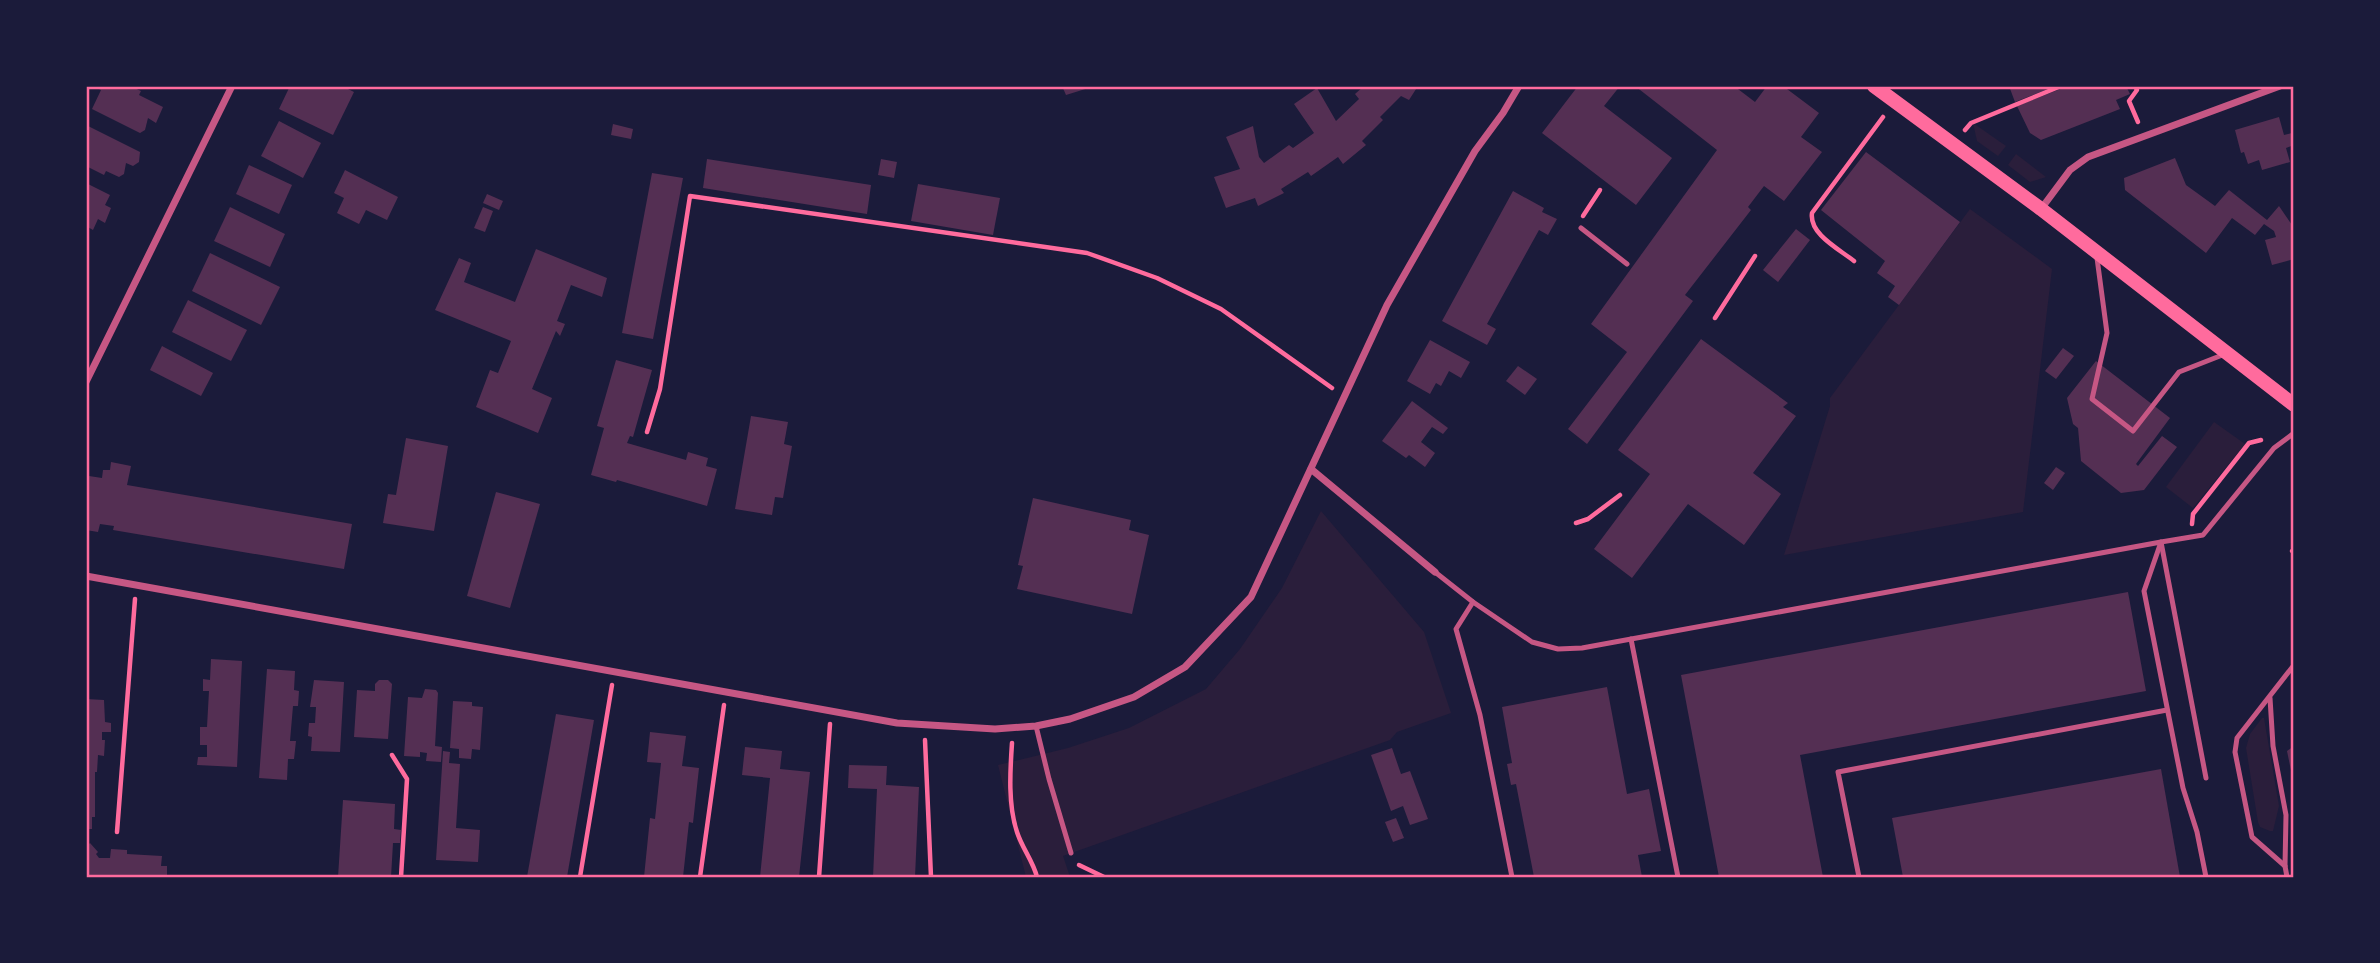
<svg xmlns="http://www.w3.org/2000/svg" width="2380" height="963" viewBox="0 0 2380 963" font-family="'PT Sans',sans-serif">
<rect width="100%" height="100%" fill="#1b1b3a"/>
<g fill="#2a1e3b">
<polygon points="1973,123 2006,146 1998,156 1977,141"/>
<polygon points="2016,154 2046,177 2030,182 2008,165"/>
<polygon points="1970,209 2052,269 2023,512 1784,555 1830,406 1830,398"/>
<polygon points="2214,422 2245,444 2193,508 2166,487"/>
<polygon points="1321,511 1424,632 1451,713 1397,732 1390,740 1063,856 1070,877 1026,877 998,765 1068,748 1129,728 1206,689 1240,649 1282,588"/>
<polygon points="2262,718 2264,718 2279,806 2273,831 2270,831 2260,827 2258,822 2246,748 2250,734"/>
</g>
<g fill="#542f53">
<polygon points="98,86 130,86 141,91 139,95 163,107 156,123 148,118 145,130 140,133 92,109 101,90 97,88"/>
<polygon points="290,86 342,86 354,92 333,135 279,109"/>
<polygon points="1062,86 1095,86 1066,95"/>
<polygon points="1364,86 1418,86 1409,100 1401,96 1380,117 1383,120 1362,141 1366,145 1343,164 1338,157 1311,176 1308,172 1281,189 1284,193 1258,206 1255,198 1226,208 1214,177 1240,169 1226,137 1253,126 1259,157 1264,163 1289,145 1293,148 1314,133 1294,104 1317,88 1336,121 1359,99 1355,94"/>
<polygon points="1578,86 1620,86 1604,106 1672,158 1636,205 1542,133"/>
<polygon points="1635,86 1734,86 1755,102 1767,86 1783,86 1819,113 1801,137 1822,152 1784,201 1764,186 1748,207 1751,210 1685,295 1693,301 1587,444 1568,429 1627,352 1591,324 1717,150"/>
<polygon points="2009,86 2056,86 2015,102"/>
<polygon points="2068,86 2126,86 2130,94 2116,100 2120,109 2041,140 2030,133 2017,106"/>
<polygon points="2279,117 2284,135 2292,133 2294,141 2294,145 2286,148 2290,162 2262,170 2259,160 2248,164 2244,152 2241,153 2235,130"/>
<polygon points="279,121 321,143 303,178 261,156"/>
<polygon points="613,124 633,129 631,139 611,135"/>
<polygon points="86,125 140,152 139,162 133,166 126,163 124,174 119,177 106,171 104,175 86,166"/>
<polygon points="1866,152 1960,222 1899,305 1888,297 1895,286 1877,273 1885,261 1821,210"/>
<polygon points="2175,158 2186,185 2215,206 2229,190 2267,220 2279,206 2294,228 2294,259 2272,265 2265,240 2276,237 2274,231 2264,224 2255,235 2232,218 2206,253 2125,190 2124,178"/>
<polygon points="707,159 871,185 867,214 703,188"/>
<polygon points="881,159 897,162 894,178 878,175"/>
<polygon points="249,165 292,185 279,214 236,194"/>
<polygon points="345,170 398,197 387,220 366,210 359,224 337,213 344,198 334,193"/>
<polygon points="652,173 683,178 653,339 622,333"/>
<polygon points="86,183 110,195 105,205 111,208 105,223 98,219 93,230 86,226"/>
<polygon points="918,184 1000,198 993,235 911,221"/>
<polygon points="1513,191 1544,208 1542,212 1557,219 1548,235 1539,230 1487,324 1496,329 1487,345 1442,321"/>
<polygon points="487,194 503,201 499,210 483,203"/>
<polygon points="230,207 285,234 270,267 214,241"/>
<polygon points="483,207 493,211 485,232 474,228"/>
<polygon points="1796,229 1810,240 1778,282 1763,270"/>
<polygon points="536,249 607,278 602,297 571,285 557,321 565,324 560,336 556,331 532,389 552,398 538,433 476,407 490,370 498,373 511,341 435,310 459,258 471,263 464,282 515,302"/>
<polygon points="210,253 280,287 261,325 192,291"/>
<polygon points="188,300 247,330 231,361 172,332"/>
<polygon points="1701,339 1788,403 1783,407 1796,416 1753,473 1781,494 1744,545 1688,504 1632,578 1594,549 1650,474 1618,450"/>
<polygon points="1430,340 1470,362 1461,378 1449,371 1441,386 1436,383 1430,394 1407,381"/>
<polygon points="162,346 213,373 201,396 150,370"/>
<polygon points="2063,348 2074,356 2056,379 2045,371"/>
<polygon points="616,360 652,370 633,437 630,436 627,443 686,460 688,452 708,458 706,466 717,469 707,506 617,480 616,482 591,475 604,428 597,426"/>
<polygon points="2096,361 2170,418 2136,464 2138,466 2162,436 2177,447 2144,490 2121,493 2081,461 2078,428 2073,424 2067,398"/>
<polygon points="1518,366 1537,379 1525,395 1506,381"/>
<polygon points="1412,401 1448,428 1443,434 1432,427 1421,442 1435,453 1425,467 1409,455 1406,458 1382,441"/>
<polygon points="751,416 788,422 784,444 792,446 783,498 775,497 772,515 735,509"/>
<polygon points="406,438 448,446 434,531 383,523 388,494 396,495"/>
<polygon points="111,462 131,466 127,485 352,524 344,569 113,530 114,526 100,524 98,532 86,530 89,476 102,478 103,470 110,470"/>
<polygon points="2056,467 2065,473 2053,490 2044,483"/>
<polygon points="496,492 540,504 510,608 467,596"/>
<polygon points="1033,498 1131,520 1129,530 1149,535 1132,614 1017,589 1023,566 1018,565"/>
<polygon points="2128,592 2146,691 1800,755 1823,877 1719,877 1681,675"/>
<polygon points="211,659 242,661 237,767 197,765 198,757 207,757 207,745 200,745 200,727 207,727 209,691 203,691 203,679 210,680"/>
<polygon points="267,669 295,671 294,690 299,691 298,706 293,706 290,741 296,741 294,759 288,759 287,780 259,778"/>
<polygon points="314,680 344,682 340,752 311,751 312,737 308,736 309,723 315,723 316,707 310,707"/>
<polygon points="379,680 388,680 392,684 388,739 354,737 357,690 375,691 375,684"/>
<polygon points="1607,687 1627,794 1649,789 1661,851 1638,855 1642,877 1534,877 1516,784 1511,785 1507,764 1512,763 1502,707"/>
<polygon points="425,689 436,690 438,693 435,746 442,747 441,762 426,761 427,753 420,752 420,757 404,756 408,697 422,698"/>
<polygon points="86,699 104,700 105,722 111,723 111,732 102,732 102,740 105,740 104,756 98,755 97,772 95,772 95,817 92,817 92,829 86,829"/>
<polygon points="453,701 472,702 472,706 483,707 480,750 472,749 471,759 459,758 459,749 450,748"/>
<polygon points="556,714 594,720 567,877 527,877"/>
<polygon points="650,732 686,736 682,766 699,768 693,823 689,822 683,877 644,877 650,818 655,819 661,763 647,762"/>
<polygon points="2294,746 2294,780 2293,780 2287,751"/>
<polygon points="745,747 782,751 780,769 810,772 799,877 760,877 770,778 742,775"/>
<polygon points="1392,748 1401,774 1410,771 1428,819 1410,825 1403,806 1391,811 1371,755"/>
<polygon points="443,751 450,752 449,763 460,764 456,828 480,830 478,862 436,860"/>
<polygon points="849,765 887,766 886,785 919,787 915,877 873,877 877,789 848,788"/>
<polygon points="2161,769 2180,877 1903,877 1892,818"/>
<polygon points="343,800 395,804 394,829 401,830 400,843 393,843 391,877 338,877"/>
<polygon points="1396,818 1404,838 1393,842 1385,822"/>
<polygon points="86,842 88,845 90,843 98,852 96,854 99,858 110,858 111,849 127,850 127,854 162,856 161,866 167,866 167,877 86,877"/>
</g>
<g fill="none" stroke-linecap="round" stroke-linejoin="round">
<g stroke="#ff6b9d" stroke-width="4.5">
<polyline points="2135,86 2137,90 2129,101 2138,122"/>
<polyline points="1965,130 1971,123 2061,86"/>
<polyline points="1583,216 1600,190"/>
<path d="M1854,261C1839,249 1809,234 1812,213L1883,117"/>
<polyline points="1715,318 1755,256"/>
<polyline points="647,432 660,389 690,196 1087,253 1157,278 1221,309 1332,388"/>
<polyline points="1576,523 1588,519 1620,495"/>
<polyline points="2192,524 2193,514 2249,443 2261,440"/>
<polyline points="2292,551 2294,553"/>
<polyline points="925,740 931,877"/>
<path d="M1012,743C1010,772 1008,805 1017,832C1022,848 1033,861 1037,877"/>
<polyline points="392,755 407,779 401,877"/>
<polyline points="117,832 135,599"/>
<polyline points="1079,865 1104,877"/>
<polyline points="580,877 612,685"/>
<polyline points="700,877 724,705"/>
<polyline points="819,877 830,724"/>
</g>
<g stroke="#c65784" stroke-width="5">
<polyline points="1581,228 1627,264"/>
<polyline points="2097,258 2107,333 2092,399 2133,431 2179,372 2225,354"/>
<polyline points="1435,572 1473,602"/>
<polyline points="1631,639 1678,877"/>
<polyline points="2270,698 2273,746 2286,815 2285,866 2287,877"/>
<polyline points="1036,726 1049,779 1071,853"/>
<polyline points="2285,866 2252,837 2235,752 2237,738 2294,665"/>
<polyline points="1512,877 1480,715 1456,629 1473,602 1532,642 1558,649 1582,648 2161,542 2206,778"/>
<polyline points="1859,877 1838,772 2167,710"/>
<polyline points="2206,877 2197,832 2183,788 2144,591 2161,542 2203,535 2274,448 2294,433"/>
</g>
<g stroke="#c65784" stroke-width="7">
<polyline points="2041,209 2070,170 2088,157 2280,86"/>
<polyline points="86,382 232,86"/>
<polyline points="1311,469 1435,572"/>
<polyline points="86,576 897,723 995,729 1036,726 1070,719 1134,697 1185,667 1251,597 1387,305 1475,151 1503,113 1519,86"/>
</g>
<polyline stroke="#ff6b9d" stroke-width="14" points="1874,86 2041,209 2294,405"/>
</g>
<rect width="2380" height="963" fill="none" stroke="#1b1b3a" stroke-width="175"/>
<rect x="88" y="88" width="2204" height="788" fill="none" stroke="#ff6b9d" stroke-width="2.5"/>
</svg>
